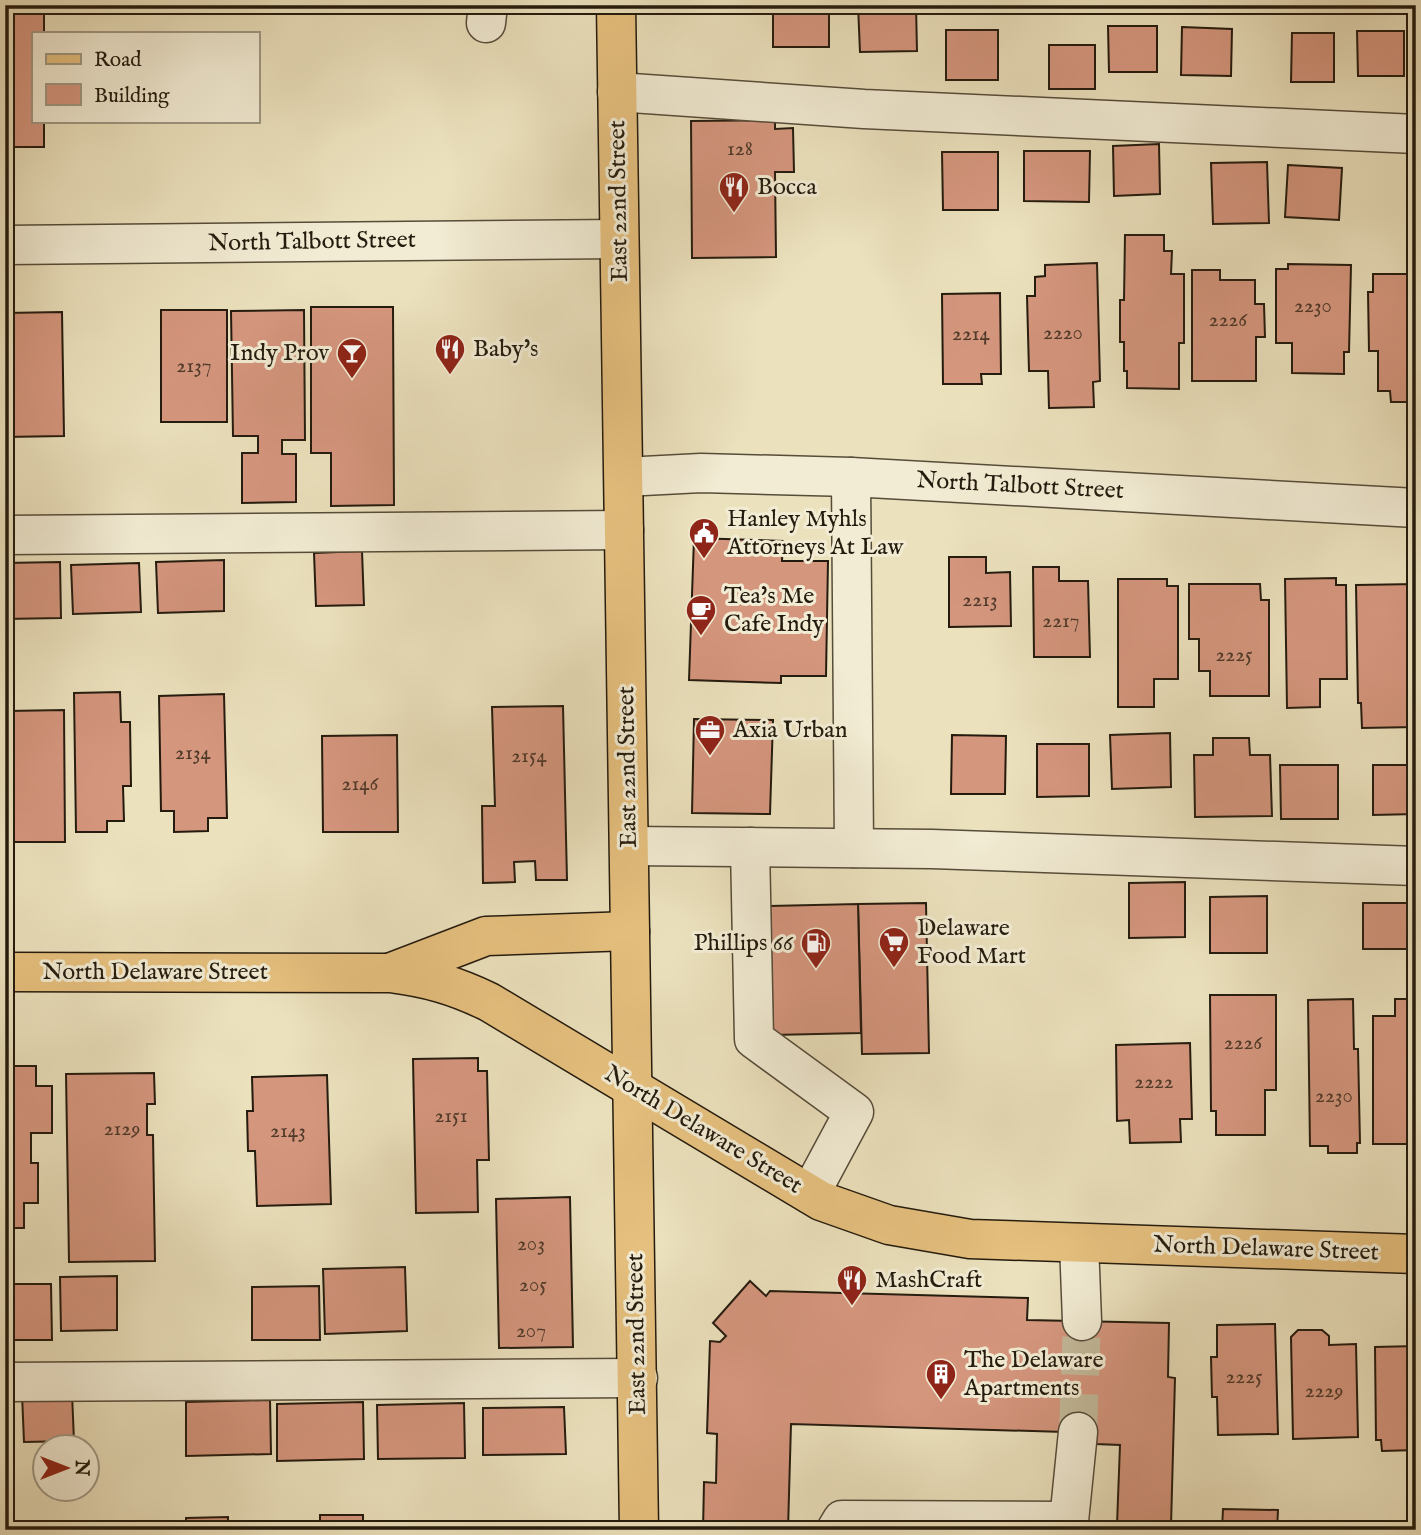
<svg xmlns="http://www.w3.org/2000/svg" width="1421" height="1535" viewBox="0 0 1421 1535" font-family="'IM FELL English',serif">
<rect width="100%" height="100%" fill="#ebe1bd"/>
<filter id="stains"><feTurbulence type="fractalNoise" baseFrequency=".00286" numOctaves="4"/><feColorMatrix values="0 0 0 0 .2 0 0 0 0 .09 0 0 0 0 .02 0 0 0 .5 -.17"/></filter>
<radialGradient id="worn" r=".72"><stop offset=".6" stop-color="#630" stop-opacity="0"/><stop offset="1" stop-color="#630" stop-opacity=".3"/></radialGradient>
<g fill="#d5967e" stroke="#241b0e" stroke-width="2">
<polygon points="5,5 44,5 44,33 33,33 33,121 44,121 44,147 5,147"/>
<rect x="773" y="5" width="56" height="42"/>
<polygon points="858,5 916,5 917,51 860,52"/>
<polygon points="1108,26 1157,26 1157,72 1109,72"/>
<polygon points="1182,27 1232,29 1231,76 1181,75"/>
<rect x="946" y="30" width="52" height="50"/>
<polygon points="1357,31 1404,31 1404,76 1358,76"/>
<polygon points="1292,33 1334,33 1334,82 1291,82"/>
<rect x="1049" y="45" width="46" height="44"/>
<polygon points="775,120 775,129 793,128 794,172 775,172 776,257 692,258 691,121"/>
<polygon points="1159,144 1160,194 1114,196 1113,146"/>
<polygon points="1024,151 1090,151 1089,202 1024,201"/>
<polygon points="942,152 998,152 998,210 943,210"/>
<polygon points="1267,162 1269,223 1213,224 1211,163"/>
<polygon points="1288,165 1342,168 1339,220 1285,217"/>
<polygon points="1125,235 1164,235 1164,251 1172,251 1171,274 1184,274 1184,343 1179,343 1179,389 1127,388 1127,371 1124,371 1124,342 1120,342 1120,300 1124,300"/>
<polygon points="1097,263 1100,381 1093,382 1094,407 1049,408 1048,371 1029,371 1027,296 1035,296 1035,277 1045,276 1045,265"/>
<polygon points="1288,264 1351,265 1349,352 1344,352 1344,374 1292,373 1292,343 1276,343 1276,269 1288,269"/>
<polygon points="1192,270 1220,270 1220,280 1255,280 1255,304 1264,304 1265,337 1256,337 1256,381 1192,381"/>
<polygon points="1373,274 1416,274 1416,402 1391,402 1390,391 1378,391 1378,351 1369,351 1368,292 1373,292"/>
<polygon points="1000,293 1001,374 981,374 982,384 943,384 942,294"/>
<polygon points="311,307 393,307 394,505 331,506 331,453 311,453"/>
<rect x="161" y="310" width="66" height="112"/>
<polygon points="304,310 305,440 282,440 282,454 296,454 296,502 242,503 242,453 258,453 258,436 233,436 231,311"/>
<polygon points="62,312 64,436 5,437 5,313"/>
<polygon points="694,538 783,541 782,561 828,561 826,676 781,676 781,683 689,680"/>
<polygon points="362,551 364,605 316,606 314,553"/>
<polygon points="949,557 986,557 986,573 1010,572 1011,626 949,627"/>
<polygon points="224,560 224,611 158,613 156,562"/>
<polygon points="60,562 61,618 5,619 5,563"/>
<polygon points="139,563 141,612 73,614 71,565"/>
<polygon points="1033,567 1059,567 1059,581 1088,581 1090,657 1034,657"/>
<polygon points="1336,578 1336,585 1346,585 1347,679 1320,679 1320,707 1287,708 1285,579"/>
<polygon points="1118,579 1167,579 1167,586 1178,586 1178,679 1154,679 1154,707 1118,707"/>
<polygon points="1189,584 1260,584 1261,600 1269,600 1269,696 1210,696 1210,671 1199,671 1199,639 1189,639"/>
<polygon points="1416,584 1416,727 1362,728 1361,703 1358,703 1356,585"/>
<polygon points="120,692 121,722 130,722 131,786 123,786 124,821 107,821 107,832 76,832 74,693"/>
<polygon points="224,694 227,818 208,818 208,831 174,832 174,811 161,811 159,696"/>
<polygon points="563,706 567,880 536,880 535,861 514,862 515,882 483,883 482,806 495,806 492,707"/>
<polygon points="64,710 65,842 5,842 5,749 9,749 8,711"/>
<polygon points="694,719 773,720 770,814 692,813"/>
<polygon points="1170,733 1171,787 1112,789 1110,735"/>
<polygon points="397,735 398,832 323,832 322,736"/>
<polygon points="952,735 1006,736 1005,794 951,794"/>
<polygon points="1213,738 1249,738 1250,755 1270,755 1272,816 1195,817 1194,755 1213,755"/>
<polygon points="1037,744 1089,744 1089,796 1037,797"/>
<polygon points="1280,765 1338,765 1338,819 1281,819"/>
<polygon points="1373,765 1416,765 1416,814 1373,815"/>
<polygon points="1185,882 1185,937 1129,938 1129,883"/>
<polygon points="1267,896 1267,953 1210,953 1210,897"/>
<polygon points="926,903 929,1053 862,1054 858,904"/>
<rect x="1363" y="903" width="45" height="46"/>
<polygon points="858,904 861,1033 773,1035 770,906"/>
<polygon points="1210,995 1276,995 1276,1090 1265,1090 1265,1135 1216,1135 1216,1111 1211,1111"/>
<polygon points="1353,999 1354,1049 1358,1049 1360,1143 1357,1143 1357,1153 1328,1153 1328,1146 1310,1146 1308,1000"/>
<polygon points="1395,999 1416,999 1416,1131 1412,1131 1412,1144 1373,1144 1373,1016 1395,1016"/>
<polygon points="1190,1043 1192,1119 1180,1119 1181,1142 1130,1143 1129,1120 1117,1121 1116,1045"/>
<polygon points="478,1058 478,1071 487,1071 489,1160 477,1160 478,1212 416,1213 413,1059"/>
<polygon points="5,1066 36,1066 36,1086 52,1086 52,1133 31,1133 31,1163 38,1163 38,1203 24,1203 24,1228 10,1228 10,1251 5,1251"/>
<polygon points="154,1073 155,1104 147,1104 147,1135 153,1135 155,1261 69,1262 66,1074"/>
<polygon points="327,1075 331,1204 257,1206 255,1151 248,1151 247,1111 253,1111 252,1077"/>
<polygon points="570,1197 573,1347 499,1348 496,1199"/>
<polygon points="405,1267 407,1331 325,1334 323,1269"/>
<polygon points="117,1276 117,1330 61,1331 60,1277"/>
<polygon points="750,1281 766,1296 770,1291 1028,1298 1027,1320 1169,1323 1168,1377 1175,1378 1171,1526 1117,1525 1120,1445 1096,1444 1097,1433 791,1424 788,1530 703,1530 704,1482 716,1483 717,1434 707,1433 710,1341 720,1342 726,1336 713,1323"/>
<polygon points="5,1284 51,1284 52,1340 5,1340"/>
<polygon points="319,1286 320,1340 252,1340 252,1287"/>
<polygon points="1275,1324 1278,1434 1218,1435 1217,1397 1212,1397 1211,1357 1217,1357 1217,1325"/>
<polygon points="1298,1330 1322,1330 1329,1336 1329,1345 1356,1344 1358,1437 1293,1439 1291,1337"/>
<polygon points="1416,1346 1416,1450 1382,1451 1381,1440 1376,1440 1375,1347"/>
<polygon points="72,1393 74,1441 24,1442 22,1394"/>
<polygon points="270,1400 271,1454 186,1456 186,1402"/>
<polygon points="363,1402 364,1459 277,1461 277,1404"/>
<polygon points="464,1403 465,1458 378,1459 377,1405"/>
<polygon points="564,1407 566,1454 483,1455 483,1408"/>
<polygon points="1223,1509 1278,1510 1277,1530 1222,1530"/>
<rect x="320" y="1515" width="43" height="15"/>
<polygon points="228,1517 228,1530 186,1530 186,1518"/>
<polygon points="1416,1524 1416,1530 1389,1530 1389,1525"/>
<rect x="1309" y="1525" width="43" height="5"/>
</g>
<g fill="none" stroke-linecap="round" stroke-linejoin="round">
<polyline stroke="#c3b99a" stroke-width="38" stroke-dasharray="38 19" stroke-linecap="butt" points="1078,1432 1082,1321"/>
<g stroke="#564c3a" stroke-width="41">
<g id="minor">
<polyline points="486,23 488,5"/>
<polyline points="617,92 864,109 1416,134"/>
<polyline points="5,245 619,239"/>
<polyline points="624,477 701,473 851,477 1416,508"/>
<polyline points="851,477 854,848"/>
<polyline points="5,535 624,530"/>
<polyline points="630,846 932,849 1416,866"/>
<polyline points="750,847 754,1039 854,1112 810,1194"/>
<polyline points="1079,1243 1082,1321"/>
<polyline points="5,1382 638,1378"/>
<polyline points="836,1530 842,1520 1069,1521 1078,1432"/>
</g>
</g>
<g stroke="#241b0e" stroke-width="41">
<g id="major">
<polyline points="616,5 639,1530"/>
<path d="M5,972L390,973C428,978 454,985 489,1002L821,1201L889,1225L970,1239L1416,1254"/>
<polyline points="392,972 486,936 630,931"/>
</g>
</g>
<use href="#minor" stroke="#f2ecd4" stroke-width="38"/>
<use href="#major" stroke="#e6c07e" stroke-width="38"/>
</g>
<defs>
<g id="restaurant-pin" transform="scale(1.575)"><path d="M0 17L-7.5 6A9.5 9.5 0 1 1 7.5 6Z" fill="#8f2418" stroke="#f2ecd4"/><path d="M-5-6h1v4h1v-4h1v4h1v-4h1v5L-1.5 .5V6h-2V.5L-5-1ZM5-6V6H3V1.5H1.5Q1.5-4 5-6Z" fill="#fff"/></g>
<g id="bar-pin" transform="scale(1.575)"><path d="M0 17L-7.5 6A9.5 9.5 0 1 1 7.5 6Z" fill="#8f2418" stroke="#f2ecd4"/><path d="M-6-5H6L.8 .8V4.5H3.5V6h-7V4.5H-.8V.8Z" fill="#fff"/></g>
<g id="civic-pin" transform="scale(1.575)"><path d="M0 17L-7.5 6A9.5 9.5 0 1 1 7.5 6Z" fill="#8f2418" stroke="#f2ecd4"/><path d="M-.6-6.5H3V-4.5H.6V-3L4-1V1h2V6H-6V1h2V-1L-.6-3ZM-1.2 2.5V6h2.4V2.5Z" fill="#fff"/></g>
<g id="cafe-pin" transform="scale(1.575)"><path d="M0 17L-7.5 6A9.5 9.5 0 1 1 7.5 6Z" fill="#8f2418" stroke="#f2ecd4"/><path d="M-5.5-4.5H6V0H3Q3 3.5 0 3.5H-2.5Q-5.5 3.5-5.5 0ZM3-3.2v2h1.7v-2ZM-6 4.5H4V6H-6Z" fill="#fff"/></g>
<g id="office-pin" transform="scale(1.575)"><path d="M0 17L-7.5 6A9.5 9.5 0 1 1 7.5 6Z" fill="#8f2418" stroke="#f2ecd4"/><path d="M-6-3h4V-5.5h4V-3h4V5H-6ZM-1-4.5V-3h2v-1.5ZM-6 0V1H6V0Z" fill="#fff"/></g>
<g id="supermarket-pin" transform="scale(1.575)"><path d="M0 17L-7.5 6A9.5 9.5 0 1 1 7.5 6Z" fill="#8f2418" stroke="#f2ecd4"/><path d="M-6-5.5h2.5l.6 2H6L4.5 2H-2.5L-4.4-4H-6ZM-1.5 3.2a1.3 1.3 0 1 0 .1 0ZM3 3.2a1.3 1.3 0 1 0 .1 0Z" fill="#fff"/></g>
<g id="fuel-pin" transform="scale(1.575)"><path d="M0 17L-7.5 6A9.5 9.5 0 1 1 7.5 6Z" fill="#8f2418" stroke="#f2ecd4"/><path d="M-5.5-6h7V0h2V4h1.3V-2.5L3-4.5l.8-.8L6-3V5H2.5V1h-1V6h-7ZM-4.2-4.7v3.2H.2V-4.7Z" fill="#fff"/></g>
<g id="building-pin" transform="scale(1.575)"><path d="M0 17L-7.5 6A9.5 9.5 0 1 1 7.5 6Z" fill="#8f2418" stroke="#f2ecd4"/><path d="M-4-6H4V6H1V3H-1V6H-4ZM-2.5-4.3h1.7v1.8h-1.7ZM.8-4.3h1.7v1.8H.8ZM-2.5-1h1.7V.8h-1.7ZM.8-1h1.7V.8H.8Z" fill="#fff"/></g>
</defs>
<g fill-rule="evenodd">
<use href="#restaurant-pin" x="734" y="187"/>
<use href="#restaurant-pin" x="450" y="349"/>
<use href="#bar-pin" x="352" y="353"/>
<use href="#civic-pin" x="704" y="533"/>
<use href="#cafe-pin" x="701" y="610"/>
<use href="#office-pin" x="710" y="730"/>
<use href="#supermarket-pin" x="894" y="942"/>
<use href="#fuel-pin" x="816" y="943"/>
<use href="#restaurant-pin" x="852" y="1280"/>
<use href="#building-pin" x="941" y="1374"/>
</g>
<g text-anchor="middle" dominant-baseline="central" stroke-width="6" stroke-linejoin="round" paint-order="stroke">
<g font-size="21" fill="#503a2a">
<text x="740" y="149">128</text>
<text x="1313" y="306">2230</text>
<text x="1228" y="320">2226</text>
<text x="1063" y="333">2220</text>
<text x="971" y="334">2214</text>
<text x="194" y="366">2137</text>
<text x="980" y="600">2213</text>
<text x="1061" y="621">2217</text>
<text x="1234" y="655">2225</text>
<text x="193" y="753">2134</text>
<text x="529" y="756">2154</text>
<text x="360" y="784">2146</text>
<text x="1243" y="1043">2226</text>
<text x="1154" y="1082">2222</text>
<text x="1334" y="1096">2230</text>
<text x="451" y="1116">2151</text>
<text x="122" y="1129">2129</text>
<text x="288" y="1131">2143</text>
<text x="531" y="1244">203</text>
<text x="533" y="1285">205</text>
<text x="531" y="1331">207</text>
<text x="1244" y="1377">2225</text>
<text x="1324" y="1391">2229</text>
</g>
<g font-size="24" fill="#241b0e" stroke="#f2ecd4" text-anchor="start">
<text x="757" y="187">Bocca</text>
<text x="473" y="349">Baby's</text>
<text x="329" y="353" text-anchor="end">Indy Prov</text>
<text x="727" y="519">Hanley Myhls<tspan x="727" dy="28">Attorneys At Law</tspan></text>
<text x="724" y="596">Tea's Me<tspan x="724" dy="28">Cafe Indy</tspan></text>
<text x="733" y="730">Axia Urban</text>
<text x="917" y="928">Delaware<tspan x="917" dy="28">Food Mart</tspan></text>
<text x="793" y="943" text-anchor="end">Phillips 66</text>
<text x="875" y="1280">MashCraft</text>
<text x="964" y="1360">The Delaware<tspan x="964" dy="28">Apartments</tspan></text>
</g>
<g font-size="24" fill="#241b0e" stroke="#f2ecd4">
<text transform="translate(619 201) rotate(-91)">East 22nd Street</text>
<text transform="translate(312 242) rotate(-1)">North Talbott Street</text>
<text transform="translate(1020 486) rotate(3)">North Talbott Street</text>
<text transform="translate(628 767) rotate(-91)">East 22nd Street</text>
<text x="155" y="972">North Delaware Street</text>
<text transform="translate(703 1130) rotate(31)">North Delaware Street</text>
<text transform="translate(1266 1249) rotate(2)">North Delaware Street</text>
<text transform="translate(637 1334) rotate(-91)">East 22nd Street</text>
</g>
</g>
<rect width="1421" height="1535" fill="none" stroke="#ebe1bd" stroke-width="28"/>
<rect x="7" y="7" width="1407" height="1521" fill="none" stroke="#241b0e" stroke-width="3.5"/>
<rect x="14" y="14" width="1393" height="1507" fill="none" stroke="#241b0e" stroke-width="2"/>
<rect x="32" y="32" width="228" height="91" fill="#f2ecd4" stroke="#a09885" stroke-width="2"/>
<rect x="46" y="54" width="35" height="10" fill="#e6c07e" stroke="#a09885" stroke-width="2"/>
<text x="94" y="66" font-size="21" fill="#241b0e">Road</text>
<rect x="46" y="84" width="35" height="21" fill="#d5967e" stroke="#a09885" stroke-width="2"/>
<text x="94" y="102" font-size="21" fill="#241b0e">Building</text>
<g transform="translate(66 1468) rotate(90)"><circle r="33" fill="#f2ecd4" stroke="#a09885" stroke-width="2"/>
<path d="M0-5L12 26L0 18L-12 26Z" fill="#8f2418"/>
<text y="-10" font-size="19" font-weight="bold" text-anchor="middle" fill="#241b0e">N</text>
</g>
<rect width="100%" height="100%" filter="url(#stains)"/>
<rect width="100%" height="100%" fill="url(#worn)"/>
</svg>
